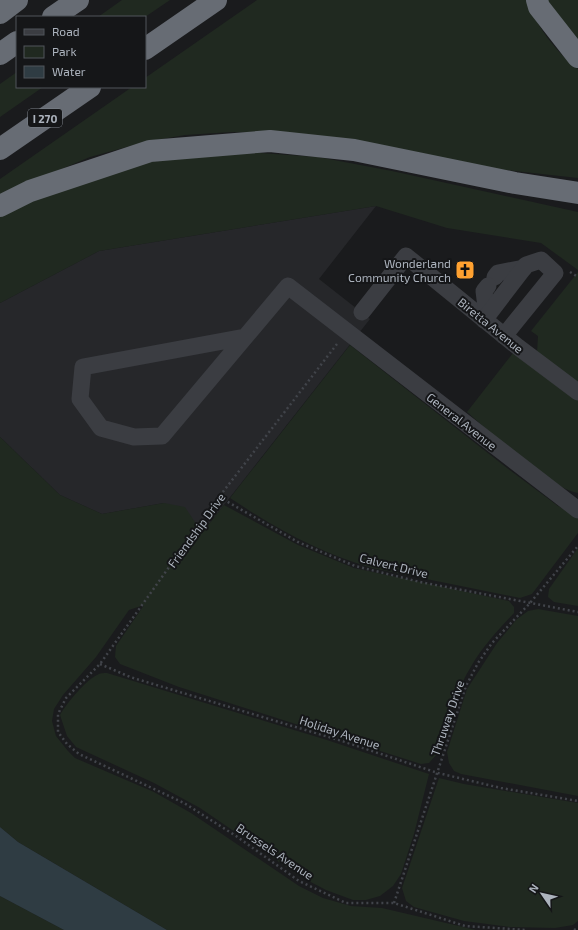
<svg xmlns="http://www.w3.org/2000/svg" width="578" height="930" viewBox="0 0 578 930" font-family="'Exo 2',sans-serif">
<rect width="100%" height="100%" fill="#1a1b1d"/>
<polygon fill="#26272a" points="376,206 319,279 370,319 202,533 164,503 102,514 60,495 0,437 0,303 99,251"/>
<g fill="#202920">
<polygon points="122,0 170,0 145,17 98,17"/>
<path d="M257,0H527C536,26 556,52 578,69V178L478,167L290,134L232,132L185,135L145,142L90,157L0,195V179L132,87H145V78Z"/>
<polygon points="546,0 578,0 578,44"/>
<polygon points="17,72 17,87 43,87 0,117 0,84"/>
<path d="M260,153L318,157L392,171L578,212V270L541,243L447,228L376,206L99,251L0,303V217C57,187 122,163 187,156C211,154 236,154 260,153Z"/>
<polygon points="578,272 578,387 537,353 538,336 531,331"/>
<path d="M350,345L507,468L558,506L575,514L578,519V533L532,594L520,598L372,568C320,553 275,528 230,498Z"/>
<path d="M513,353L578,400V493C548,488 491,433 467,412Z"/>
<path d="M0,437L60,495L102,514L164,503L185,507L202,533L224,505L298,545L354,568L509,601L514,607V613C499,629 483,646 472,665C455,692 447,724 437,754L429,763L421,764L179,687L120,664L115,657L116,646L144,605L129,610L96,657L63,695L54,709L52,721L56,736L68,751L75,758L154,792L191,813L299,886L323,898L351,906L382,908L476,930H167L18,842L0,827Z"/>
<polygon points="578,548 578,606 554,602 548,597 549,589"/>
<polygon points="538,609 578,616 578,796 461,774 454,771 449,763 447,752 467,689 497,643 517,619 528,611"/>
<path d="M107,673L327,740L429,774L414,834L401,874L393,886L380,896L366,900H353L326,890L301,877L200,808L154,783L76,747L67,736L60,715C66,704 86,680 97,675C100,673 104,673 107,673Z"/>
<polygon points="439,778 464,784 578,803 578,921 573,925 555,928 510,927 464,921 414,907 406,901 402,888"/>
<polygon points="0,896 64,930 0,930"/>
</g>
<polygon fill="#2f3c43" points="0,827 18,842 167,930 64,930 0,896"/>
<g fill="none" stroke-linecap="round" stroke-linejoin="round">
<g stroke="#41444a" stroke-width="2.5" stroke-dasharray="2 3" stroke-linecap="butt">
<polyline points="570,272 578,277"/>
<polyline points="337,344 219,497 100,664 66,698 58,714 58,732 67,744 79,754 184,803 236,836 299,881 346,903 394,903 465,926 526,930"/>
<polyline points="219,497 298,542 355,566 420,582 578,612"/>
<polyline points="100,664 130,677 342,741 438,773 501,788 578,801"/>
<polyline points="394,903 466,686 478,663 492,643 530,603 578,546"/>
<polyline points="574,930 578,928"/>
</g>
<g stroke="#3b3d42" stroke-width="17">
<polyline points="495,277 498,273 524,268"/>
<polyline points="362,312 406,256 518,347 578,392"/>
<polyline points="487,315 484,291 488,286"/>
<polyline points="484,320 526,265 541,260 555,273 504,336"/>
<polyline points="245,337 83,367 80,399 101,428 134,437 162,436 288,286 578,510"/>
</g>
<g stroke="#676c74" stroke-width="22">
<polyline points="537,0 539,7 578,57"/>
<polyline points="0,13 17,0"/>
<polyline points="53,17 78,0"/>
<polyline points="145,49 216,0"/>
<polyline points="0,54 17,42"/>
<polyline points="0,149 90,87"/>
<polyline points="0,206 30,191 150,151 270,141 354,150 515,183 578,193"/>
</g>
</g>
<defs>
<g id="church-square" transform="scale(1)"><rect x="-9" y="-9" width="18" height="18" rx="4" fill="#ffa130" stroke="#151618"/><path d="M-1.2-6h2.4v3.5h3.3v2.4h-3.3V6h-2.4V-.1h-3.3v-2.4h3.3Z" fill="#111"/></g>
</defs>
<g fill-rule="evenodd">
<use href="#church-square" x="465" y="270"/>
</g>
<g text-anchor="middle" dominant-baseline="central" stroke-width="4" stroke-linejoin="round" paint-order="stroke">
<rect fill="#151618" stroke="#7f848c" stroke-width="1" x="28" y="109" width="34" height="18" rx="3"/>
<g font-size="11" font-weight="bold" fill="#acb3bd">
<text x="45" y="118">I 270</text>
</g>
<g font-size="12" fill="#acb3bd" stroke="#151618" text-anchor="end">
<text x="451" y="263">Wonderland<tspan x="451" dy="14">Community Church</tspan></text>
</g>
<g font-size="12" fill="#acb3bd" stroke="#151618">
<text transform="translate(491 325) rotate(39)">Biretta Avenue</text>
<text transform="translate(462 421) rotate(38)">General Avenue</text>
<text transform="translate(196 530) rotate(-54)">Friendship Drive</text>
<text transform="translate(394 565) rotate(14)">Calvert Drive</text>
<text transform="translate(447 718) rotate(-71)">Thruway Drive</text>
<text transform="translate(340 732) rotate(18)">Holiday Avenue</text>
<text transform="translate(275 851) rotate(34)">Brussels Avenue</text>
</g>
</g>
<rect x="16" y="16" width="130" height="72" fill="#151618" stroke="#51555a"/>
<rect x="24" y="29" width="20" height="6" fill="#3b3d42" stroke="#51555a"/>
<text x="52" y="36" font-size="12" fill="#acb3bd">Road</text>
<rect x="24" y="46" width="20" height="12" fill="#202920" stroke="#51555a"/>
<text x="52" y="56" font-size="12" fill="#acb3bd">Park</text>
<rect x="24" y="66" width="20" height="12" fill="#2f3c43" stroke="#51555a"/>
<text x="52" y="76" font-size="12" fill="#acb3bd">Water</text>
<g transform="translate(542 894) rotate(304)" stroke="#151618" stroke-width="3" paint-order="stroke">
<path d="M0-3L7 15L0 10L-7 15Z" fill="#acb3bd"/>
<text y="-6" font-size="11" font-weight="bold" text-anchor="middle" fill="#acb3bd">N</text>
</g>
</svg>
